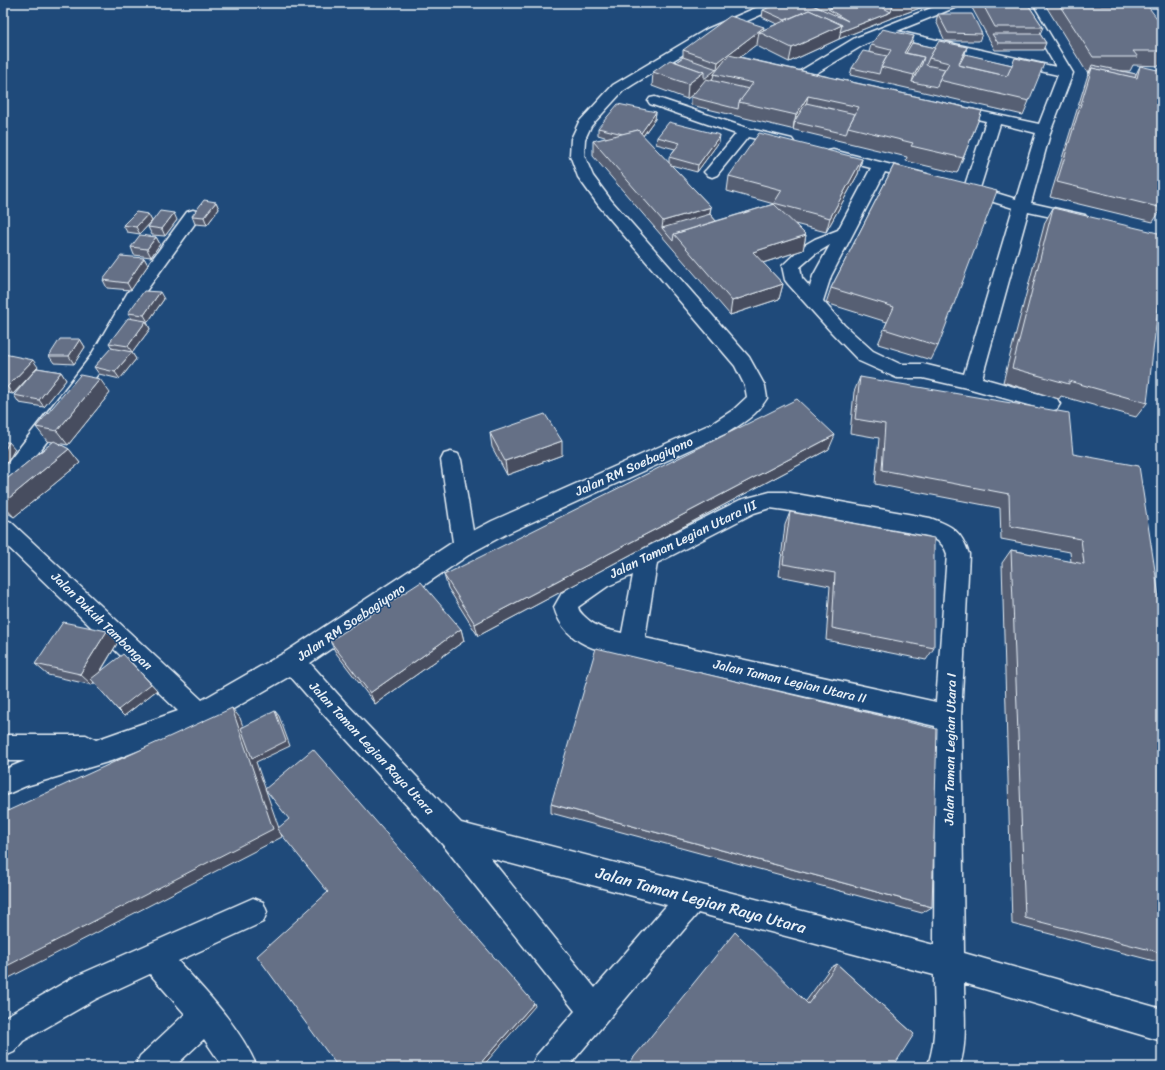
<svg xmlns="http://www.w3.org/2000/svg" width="1165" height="1070" viewBox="0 0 1165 1070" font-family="Sriracha,sans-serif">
<rect width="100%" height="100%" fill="#1f4a7a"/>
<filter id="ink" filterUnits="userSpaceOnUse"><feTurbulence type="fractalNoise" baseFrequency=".025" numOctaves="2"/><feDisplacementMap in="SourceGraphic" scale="8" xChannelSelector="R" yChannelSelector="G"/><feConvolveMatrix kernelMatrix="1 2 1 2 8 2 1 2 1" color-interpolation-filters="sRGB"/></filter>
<g filter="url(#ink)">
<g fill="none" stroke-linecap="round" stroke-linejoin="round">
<g stroke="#e8f1f8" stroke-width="3">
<g id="minor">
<path d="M767,3H783L781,6L715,35L634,84L623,91L591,126L585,139L584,155L593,176L611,200L749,357L765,386L767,398C757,415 743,423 727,433L508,533L473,552L310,663L344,701L461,823L934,945L935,726L593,648C574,641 559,627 554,607L562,593L592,572L639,551L740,500L770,492H785L930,518C953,526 961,531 969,554L961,717L964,953L1162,1009V1041L964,983C964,1007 968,1046 959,1067H927C938,1041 934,1003 934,975L698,913L568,1067H531L536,1056L575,1011L443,845L326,717L290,676L209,723L111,761L26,786L3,796V770L25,761H3V735H86L96,740L178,711L3,542V519L11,522L202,700L284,653L453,542L441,460L444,454L451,452L458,454L461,460L473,531L492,521L713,423L733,410L747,397L745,386L735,366L599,206L578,177L570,155L571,139L579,122L613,85L707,29ZM770,508L785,510L928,536C938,540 944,544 947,554L936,702L645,638L657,563L754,513ZM633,575L622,633C605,629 596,628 583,615C580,612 579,611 578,607L608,586ZM490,858L667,905L595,988Z"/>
<path d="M944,3H961L959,6L897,31L1056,67L1019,3H1031L1073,73L1051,130L1031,203L1085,215L1087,218L1085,221L1079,223L1028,212L982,378L1057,399L1060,404L1057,409L1050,411L971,389L923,378H897L859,361L832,333L788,284L785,280L782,266L803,246L815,239L838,230L871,168L828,157L826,154L828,151L833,150L927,174L930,177L927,180L922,182L885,172L831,276L823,301L844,325L873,351L900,364H923L964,374L1013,208L961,192L959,189L961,186L965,185L986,121L946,112L944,109L946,106L951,105L1039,124L1058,75L885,36L865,44L810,77H800L798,74L800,71L855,38ZM1000,124L1036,133L1016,199L980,188ZM830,245L813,276L810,287L802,278L800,267L815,254Z"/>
<polygon points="1155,3 1162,3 1162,8 1158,7"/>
<polygon points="655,97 750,129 792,139 794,142 792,145 787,146 748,137 717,175 712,177 707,175 704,172 707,169 736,134 650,104 648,101 650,98"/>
<polygon points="193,210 199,212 201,215 141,298 104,366 10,490 3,492 3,469 90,357 128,292 187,212"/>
<path d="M253,898L263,902L267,912L263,922L178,961C207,993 240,1027 257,1067H223L204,1039L174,1067H135L140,1056L185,1014L150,974L96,999L23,1041L14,1052L3,1057V1018L74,977Z"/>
</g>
</g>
<use href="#minor" fill="#1f4a7a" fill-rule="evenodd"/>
</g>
<g fill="#575f73" stroke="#e8f1f8">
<polygon points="810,3 934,3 889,19 839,39 789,62 757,46 757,44 740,57 982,111 957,173 906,161 907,157 691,105 691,97 696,91 687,99 652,86 653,72 676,62 683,57 683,50 763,30 777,24 762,17 763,10 819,8"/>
<polygon points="972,3 1027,3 1043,27 1040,34 1046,43 1043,50 995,50 971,6"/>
<polygon points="1044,3 1136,3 1138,5 1162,25 1162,66 1133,65 1130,71 1121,71 1136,74 1140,66 1162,208 1153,222 1050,197 1089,71 1086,71"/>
<polygon points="938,14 982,34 979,41 945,41 936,21"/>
<polygon points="912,43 935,48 967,47 965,54 1029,101 1023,115 850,75 852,68 869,52 871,45"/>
<polygon points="656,112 655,119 643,136 669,163 669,157 675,149 656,144 657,137 719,142 697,172 671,165 711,207 710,214 716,221 774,204 727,191 729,176 862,159 858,174 826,232 795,224 806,235 803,250 763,263 783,284 779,299 730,315 593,156 593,141 608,138 598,135 598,128"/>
<polygon points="894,165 938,346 931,360 878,344 887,322 826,303 831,288"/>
<polygon points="216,202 219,209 207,225 195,224 192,216"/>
<polygon points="1053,208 1147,403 1136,417 1061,396 1059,399 1003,382 1045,222"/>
<polygon points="148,214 152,221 140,234 127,232 123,225"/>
<polygon points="177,220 165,236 152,235 148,227"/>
<polygon points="156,237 160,244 151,257 134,255 131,247"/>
<polygon points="144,258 148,265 131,290 107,288 103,280"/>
<polygon points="164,299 148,322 147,322 150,329 132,353 136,359 120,379 99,374 94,367 112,348 109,343 132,319 128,313"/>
<polygon points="80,339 85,347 74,364 54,363 49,356"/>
<polygon points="3,355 38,367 37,368 61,372 66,380 44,407 19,403 14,395 31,375 13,394 3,392"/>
<polygon points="860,377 1073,454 1162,616 1162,963 1012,924 1002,563 1011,550 1071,562 1070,552 1001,539 1000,508 875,484 879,438 850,433 854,392"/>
<polygon points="110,393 68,445 57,443 69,449 80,463 14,517 3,510 3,482 53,442 47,441 36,427"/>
<polygon points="490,433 562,455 507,475 492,447"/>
<polygon points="829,449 478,636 448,588 444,575"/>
<polygon points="790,512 934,648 926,660 826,640 830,586 779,576 785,525"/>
<polygon points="461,629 464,641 375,704 336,653 330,641"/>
<polygon points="107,631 118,642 101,671 129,660 157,690 124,716 118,710 94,682 92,685 48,675 35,664"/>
<polygon points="551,804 932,907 922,913 551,813"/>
<polygon points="837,964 914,1034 626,1067 806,1001 830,968"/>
</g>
<g fill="#474e5e" stroke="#e8f1f8">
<polygon points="899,3 934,3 889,19 839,39 840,32 891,12 893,5"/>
<polygon points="842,25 839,39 789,62 792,48"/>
<polygon points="764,27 763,33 759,32 757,44 717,75 714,74 713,78 687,99 688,84 704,72 717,69 718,62"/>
<polygon points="914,36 910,50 904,60 904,53"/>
<polygon points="967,47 962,62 957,72 958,65"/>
<polygon points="924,57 920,71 912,82 914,75"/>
<polygon points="808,96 805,110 794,122 793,130 796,115"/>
<polygon points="656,112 655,119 637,144 638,137"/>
<polygon points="720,135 719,142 697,172 698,165"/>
<polygon points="862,159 858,174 826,232 830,218"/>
<polygon points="216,202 219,209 207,225 204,217"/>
<polygon points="711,207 708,222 662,228 663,221"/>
<polygon points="174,213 177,220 165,236 162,229"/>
<polygon points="148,214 152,221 140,234 136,227"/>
<polygon points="806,235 803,250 750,267 753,252"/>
<polygon points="156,237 160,244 151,257 147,249"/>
<polygon points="144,258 148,265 131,290 127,283"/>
<polygon points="783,284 779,299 730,315 732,301"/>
<polygon points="160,292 164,299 148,322 144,315"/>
<polygon points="146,321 150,329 132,353 136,359 120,379 115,372 132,352 128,346"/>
<polygon points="80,339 85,347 74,364 69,356"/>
<polygon points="33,360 38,367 13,394 7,387"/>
<polygon points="61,372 66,380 44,407 39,400"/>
<polygon points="100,379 110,393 68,445 57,431"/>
<polygon points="835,435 829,449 478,636 475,624"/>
<polygon points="562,441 562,455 507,475 505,461"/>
<polygon points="9,442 15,449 3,470 3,453"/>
<polygon points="69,449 80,463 14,517 3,505 3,503"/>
<polygon points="461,629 464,641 375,704 370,693"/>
<polygon points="107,631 118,642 92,685 80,674"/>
<polygon points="129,660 157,690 124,716 118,710"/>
<polygon points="232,708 240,718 254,757 275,711 279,716 290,746 256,762 282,837 3,981 3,968"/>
<polygon points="534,1003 535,1006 482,1067 477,1067"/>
</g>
<g fill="#656f86" stroke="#e8f1f8">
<polygon points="779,3 808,3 848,21 828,9 832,8 824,3 874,3 891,12 840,32 842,25 809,10 785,20 763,10"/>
<polygon points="888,3 899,3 893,5"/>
<polygon points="910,3 917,3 909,6"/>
<polygon points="982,3 1027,3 1043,27 995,27"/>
<polygon points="1058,3 1099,3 1101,5 1147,5 1162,25 1162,51 1133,51 1138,57 1093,57"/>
<polygon points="1099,3 1136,3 1138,5 1101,5"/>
<polygon points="809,10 842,25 792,48 759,32"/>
<polygon points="938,14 972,14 982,34 948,33"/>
<polygon points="730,16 764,27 718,62 683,50"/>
<polygon points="882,29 914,36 904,53 924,57 914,75 881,67 891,50 871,45"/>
<polygon points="992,34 1040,34 1046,43 998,43"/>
<polygon points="939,41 967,47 958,65 1007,76 1015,58 1044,64 1029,101 939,80 949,63 929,58"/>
<polygon points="912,43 935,48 929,58 926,65 945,69 939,80 937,87 912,82 922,64 924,57 906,53"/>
<polygon points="863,51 887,56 881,67 879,74 852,68"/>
<polygon points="965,54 1012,65 1007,76 959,65"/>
<polygon points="729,55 982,111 963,158 911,146 913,143 848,127 859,107 808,96 796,115 739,102 753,83 714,74"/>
<polygon points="683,57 717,69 704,79 704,72 676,62"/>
<polygon points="670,60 704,72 688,84 653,72"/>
<polygon points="1092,65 1136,74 1135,78 1092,68 1088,75"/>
<polygon points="1140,66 1162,71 1162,208 1057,182 1092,68 1137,78"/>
<polygon points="706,79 749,89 739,102 738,109 691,97"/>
<polygon points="806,103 855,114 848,127 846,134 794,122"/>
<polygon points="618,104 656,112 641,133 638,130 623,134 598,128"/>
<polygon points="669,122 720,135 698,165 669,157 680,143 657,137"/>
<polygon points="638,130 711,207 663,221 593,141"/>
<polygon points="759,133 862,159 830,218 774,203 782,190 729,176"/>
<polygon points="894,165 997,191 938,346 884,329 894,307 831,288"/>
<polygon points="204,200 216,202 204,217 192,216"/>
<polygon points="774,204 806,235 753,252 783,284 732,301 674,234"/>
<polygon points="1053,208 1162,234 1162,274 1147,403 1069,381 1069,384 1012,368"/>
<polygon points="160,211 174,213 162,229 148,227"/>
<polygon points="136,212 148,214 136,227 123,225"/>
<polygon points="710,214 716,221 674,234 673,241 662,228"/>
<polygon points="140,235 156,237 147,249 131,247"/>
<polygon points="121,256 144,258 127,283 103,280"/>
<polygon points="144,291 160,292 144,315 128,313"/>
<polygon points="128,318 146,321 128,346 109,343"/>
<polygon points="60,339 80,339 69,356 49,356"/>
<polygon points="111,348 132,352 115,372 94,367"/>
<polygon points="4,354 33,360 7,387 3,386 3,355"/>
<polygon points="37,368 61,372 39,400 14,395"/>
<polygon points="80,375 100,379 57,431 36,427"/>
<polygon points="860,377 1069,413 1073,454 1139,466 1162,616 1162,953 1025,918 1011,550 1084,564 1081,539 1010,526 1009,494 882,470 885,424 855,419"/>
<polygon points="797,399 835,435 475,624 444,575"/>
<polygon points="545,414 562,441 505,461 490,433"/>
<polygon points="54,441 69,449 3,503 3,482"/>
<polygon points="3,442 9,442 3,453"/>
<polygon points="790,512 934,538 934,648 832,628 835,573 783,564"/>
<polygon points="421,582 461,629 370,693 330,641"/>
<polygon points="63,622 107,631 80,674 35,664"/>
<polygon points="596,648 937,729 932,907 551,804"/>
<polygon points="123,654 151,684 118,710 91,679"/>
<polygon points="232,708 273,829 3,968 3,813"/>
<polygon points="275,711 286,741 252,758 241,728"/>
<polygon points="313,749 534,1003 477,1067 338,1067 257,956 328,892 277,829 289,819 265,789"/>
<polygon points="735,932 808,1004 837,964 914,1034 893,1067 626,1067"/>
</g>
</g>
<g text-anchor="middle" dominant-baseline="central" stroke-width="3" stroke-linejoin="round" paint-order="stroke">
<g font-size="13" fill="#e8f1f8" stroke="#1f4a7a">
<text transform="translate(634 466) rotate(-24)">Jalan RM Soebagiyono</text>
<text transform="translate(683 539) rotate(-26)">Jalan Taman Legian Utara III</text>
<text transform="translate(102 621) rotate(44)">Jalan Dukuh Tambangan</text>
<text transform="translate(351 622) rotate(-34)">Jalan RM Soebagiyono</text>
<text transform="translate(790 681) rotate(13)">Jalan Taman Legian Utara II</text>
<text transform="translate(372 748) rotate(47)">Jalan Taman Legian Raya Utara</text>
<text transform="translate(950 749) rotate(-89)">Jalan Taman Legian Utara I</text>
</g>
<g font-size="16" fill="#e8f1f8" stroke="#1f4a7a">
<text transform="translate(701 900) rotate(15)">Jalan Taman Legian Raya Utara</text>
</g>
</g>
<rect width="1165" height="1070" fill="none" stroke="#1f4a7a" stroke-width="16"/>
<rect x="8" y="8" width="1149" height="1054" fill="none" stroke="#e8f1f8" stroke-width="1.5" filter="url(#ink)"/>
</svg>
